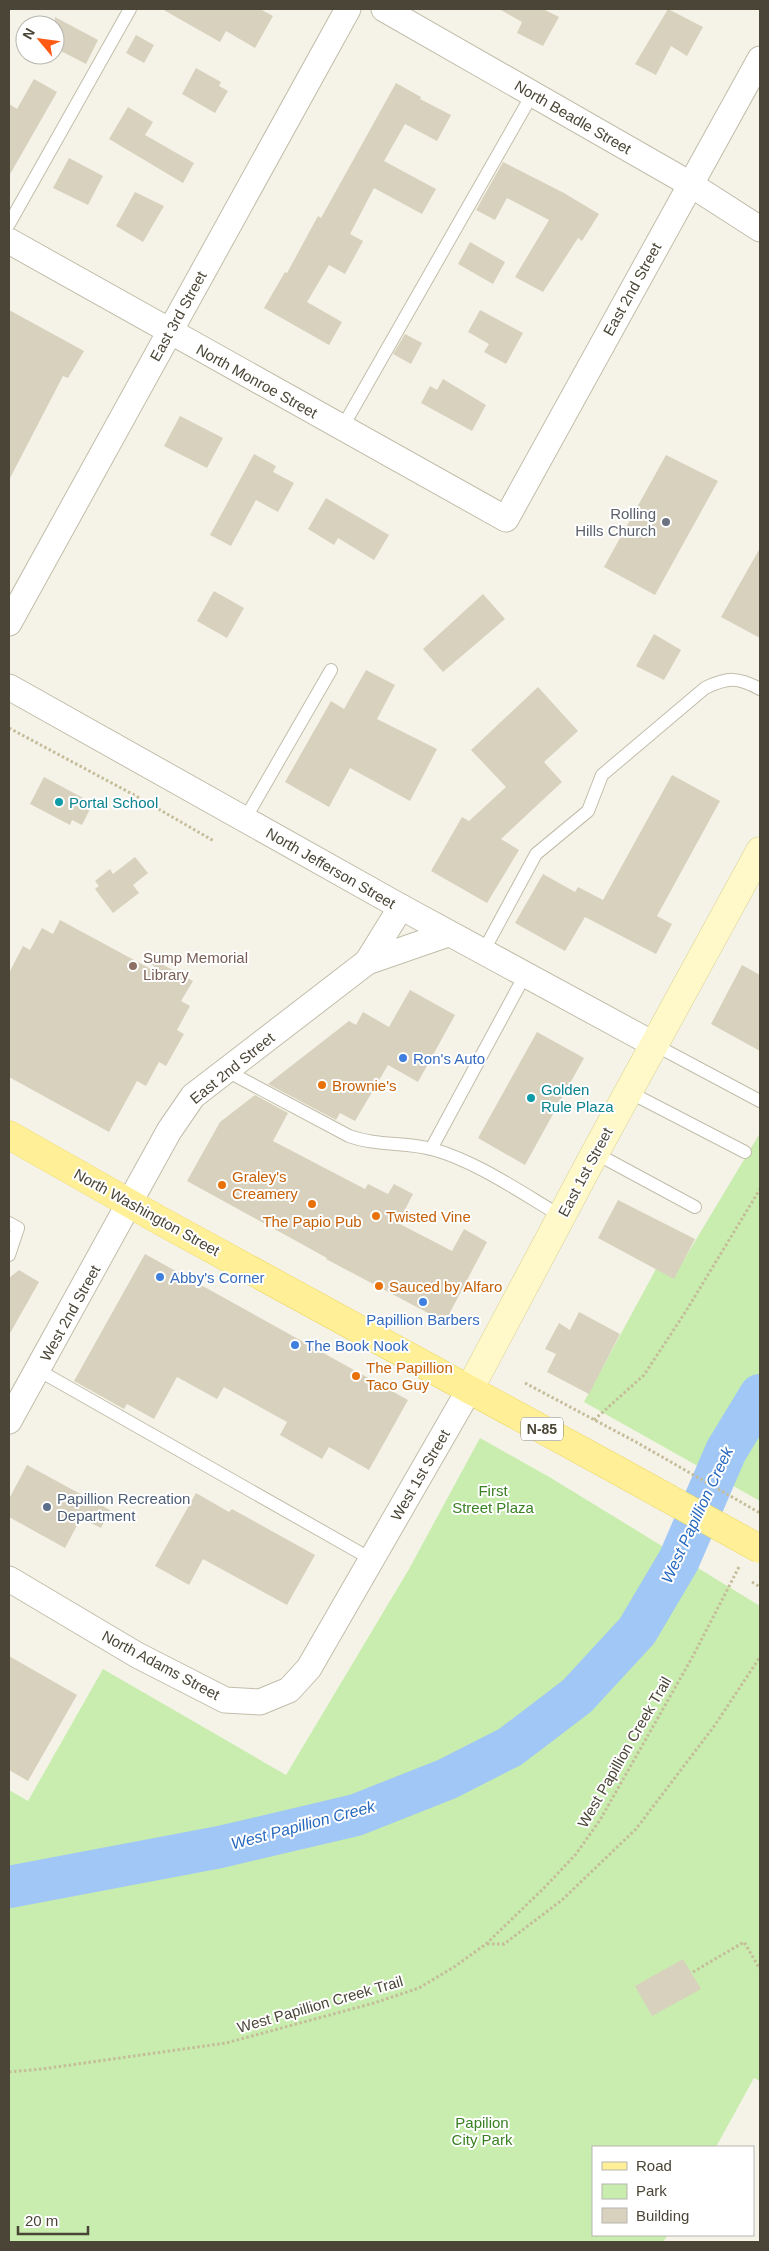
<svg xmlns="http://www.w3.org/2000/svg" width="769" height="2251" viewBox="0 0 769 2251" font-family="Arial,sans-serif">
<rect width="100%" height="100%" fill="#f5f3e8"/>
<g fill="#c8edae">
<polygon points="760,1133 760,1501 584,1402 656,1269 673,1278"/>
<polygon points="480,1438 551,1478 760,1606 760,2081 754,2078 716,2147 593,2147 593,2235 668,2235 663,2242 9,2242 9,1790 28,1801 103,1669 286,1775 409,1569"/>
</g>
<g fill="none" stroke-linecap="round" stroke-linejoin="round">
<polyline stroke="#a1c7f6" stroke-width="42" points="9,1887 220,1847 356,1815 447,1779 510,1747 577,1696 637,1631 679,1560 726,1451 760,1395"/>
</g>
<g fill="#d8d1bd">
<polygon points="162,9 260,9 273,16 255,48 226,31 220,42"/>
<polygon points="499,9 543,9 559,17 543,46 517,33 522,22"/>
<polygon points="668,9 703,27 687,56 671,46 656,75 635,64"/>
<polygon points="55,17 98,40 86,64 59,50 63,42 55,38"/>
<polygon points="136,35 154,45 144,63 126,53"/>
<polygon points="196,68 221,82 219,86 228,91 215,113 182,94"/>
<polygon points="34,79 57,92 9,176 9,104 17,109"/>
<polygon points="396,83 421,97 420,99 451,115 437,141 405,124 384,161 436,189 422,214 374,188 350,234 363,241 345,274 329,265 307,302 342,322 329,345 264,308 285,272 287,273 318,216 321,218"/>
<polygon points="128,107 153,122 145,135 194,163 183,183 109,139"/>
<polygon points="69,158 103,176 88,205 53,188"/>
<polygon points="503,162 564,193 599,214 582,241 578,238 543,292 515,277 549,220 507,198 495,220 476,210"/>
<polygon points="135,192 164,206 143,242 116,226"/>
<polygon points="470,242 505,262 493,284 458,264"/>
<polygon points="9,310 84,351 68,378 63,376 9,480"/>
<polygon points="480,310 523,333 506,364 484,352 489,344 468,332"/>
<polygon points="405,334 422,343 411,364 393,354"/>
<polygon points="443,379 486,405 472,431 421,403 430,386 437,390"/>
<polygon points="180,416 223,438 207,468 164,446"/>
<polygon points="254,454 276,466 273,472 294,483 278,512 256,500 231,546 210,535"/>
<polygon points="666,455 718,481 655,595 604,567"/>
<polygon points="326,498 389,535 374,560 338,538 334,545 308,529"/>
<polygon points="760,548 760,638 721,617"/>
<polygon points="214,591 244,608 227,638 197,621"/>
<polygon points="483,594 505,619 443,672 423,649"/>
<polygon points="654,634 681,650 664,680 636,666"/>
<polygon points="366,670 395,685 377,719 437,749 410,801 350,768 329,807 285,782 331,701 344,709"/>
<polygon points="538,687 578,731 544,762 562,782 501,839 519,850 487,903 431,871 462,817 469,821 506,787 471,750"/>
<polygon points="672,775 720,801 657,916 672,924 656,954 585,917 565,951 515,923 543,874 575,892 578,887 603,900"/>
<polygon points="44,777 85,799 84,801 92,805 82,825 72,820 70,825 30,804"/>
<polygon points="135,857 148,873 133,885 139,893 113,913 95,889 99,886 95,881 110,869 113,874"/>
<polygon points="60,920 160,974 145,955 193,981 181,1001 190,1006 177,1030 184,1034 166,1066 159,1062 146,1086 137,1081 109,1132 9,1077 9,973 23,946 30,950 42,928 53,934"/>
<polygon points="742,965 760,975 760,1051 711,1024"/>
<polygon points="410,990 455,1015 418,1082 388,1065 355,1121 340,1113 336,1120 268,1084 349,1021 356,1025 363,1012 389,1027"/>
<polygon points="537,1032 584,1058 525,1165 478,1138"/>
<polygon points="255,1095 288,1113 273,1141 365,1189 368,1184 388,1194 394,1184 413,1194 398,1223 452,1251 464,1229 487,1242 445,1322 326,1259 327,1258 187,1181 220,1122"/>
<polygon points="618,1200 695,1239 674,1279 598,1238"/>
<polygon points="145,1254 408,1400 369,1470 329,1447 322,1459 280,1435 287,1422 224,1387 217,1399 177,1377 154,1419 127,1404 124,1409 74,1381"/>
<polygon points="19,1270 39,1282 9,1335 9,1278"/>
<polygon points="579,1312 620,1334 589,1394 547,1372 556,1354 545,1349 559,1323 570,1330"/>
<polygon points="27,1465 110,1510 101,1528 81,1518 65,1548 9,1517 9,1499"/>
<polygon points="196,1493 229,1512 232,1509 315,1555 287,1605 203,1559 189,1585 155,1566"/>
<polygon points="9,1656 77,1695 28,1781 9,1770"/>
<polygon points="683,1959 701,1989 652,2016 635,1986"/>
</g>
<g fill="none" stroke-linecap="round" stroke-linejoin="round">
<g stroke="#c2bdaa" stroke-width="14">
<g id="service">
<polyline points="9,224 130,9"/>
<polyline points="342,428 533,93"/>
<polyline points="245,819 331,670"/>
<path d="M483,952L536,854L588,811L602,775L705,688C728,677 738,677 760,689"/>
<polyline points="655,1045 760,1101"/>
<path d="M225,1070L349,1136C376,1146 405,1142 432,1149C478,1162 520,1192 561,1216"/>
<polyline points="629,1092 745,1152"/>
<polyline points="431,1149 525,975"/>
<polyline points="595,1153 695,1207"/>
<polyline points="9,1223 18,1228 9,1255"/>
<polyline points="38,1370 371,1559"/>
</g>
</g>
<g stroke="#c2bdaa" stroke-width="27">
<g id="minor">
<polyline points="384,9 690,184 760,229"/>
<polyline points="9,241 506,519 760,59"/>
<polyline points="9,623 348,9"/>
<polyline points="9,687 401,907 655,1045"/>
<polyline points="367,962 401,907"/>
<polyline points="9,1421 169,1131 193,1096 367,962 448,934"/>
<polyline points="9,1579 137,1655 225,1700 260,1702 289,1690 309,1668 469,1390"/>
</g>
</g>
<g stroke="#d9d095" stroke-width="29">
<polyline id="secondary" points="469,1390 595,1153 760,851"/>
</g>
<g stroke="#edd65f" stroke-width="29">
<polyline id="primary" points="9,1135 159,1220 615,1469"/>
</g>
<g stroke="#c5bc9a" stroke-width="3" stroke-dasharray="2.5 2.5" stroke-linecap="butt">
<polyline points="9,728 136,796 214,841"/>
<polyline points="525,1383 636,1442 760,1513"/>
<polyline points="594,1420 644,1375 686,1311 760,1189"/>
<polyline points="752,1582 760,1587"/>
<polyline points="487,1944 504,1944 562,1900 636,1829 715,1725 760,1657"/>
<polyline points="693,1972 744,1942 760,1969"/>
<polyline points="9,2072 42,2069 226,2043 374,2003 419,1988 454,1967 486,1944 544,1888 576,1854 600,1820 693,1656 740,1565"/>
</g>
<use href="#service" stroke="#fff" stroke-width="12"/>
<use href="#minor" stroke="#fff" stroke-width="25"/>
<use href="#secondary" stroke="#fff9c9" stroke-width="28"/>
<use href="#primary" stroke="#fff098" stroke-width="28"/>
<g stroke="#edd65f" stroke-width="29" stroke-linecap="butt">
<polyline id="primary-bridge" points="615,1469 760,1549"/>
</g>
<use href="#primary-bridge" stroke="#fff098" stroke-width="28"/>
</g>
<circle fill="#6b7280" stroke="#fff" stroke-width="2" cx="666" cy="522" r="5"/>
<g fill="#0f9aa8" stroke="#fff" stroke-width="2">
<circle cx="59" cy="802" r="5"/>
<circle cx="531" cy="1098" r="5"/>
</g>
<circle fill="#8d6e63" stroke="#fff" stroke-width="2" cx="133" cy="966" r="5"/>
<g fill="#3f7fe0" stroke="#fff" stroke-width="2">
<circle cx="403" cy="1058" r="5"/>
<circle cx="160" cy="1277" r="5"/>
<circle cx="423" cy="1302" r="5"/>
<circle cx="295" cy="1345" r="5"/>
</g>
<g fill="#e8710a" stroke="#fff" stroke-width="2">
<circle cx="322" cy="1085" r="5"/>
<circle cx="222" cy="1185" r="5"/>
<circle cx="312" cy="1204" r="5"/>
<circle cx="376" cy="1216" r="5"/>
<circle cx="379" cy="1286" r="5"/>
<circle cx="356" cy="1376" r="5"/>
</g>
<circle fill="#5c6f8a" stroke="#fff" stroke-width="2" cx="47" cy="1507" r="5"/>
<g text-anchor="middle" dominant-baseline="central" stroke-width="4" stroke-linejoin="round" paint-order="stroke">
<rect fill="#fff" stroke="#807d72" stroke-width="1" x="521" y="1417.5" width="42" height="23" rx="4"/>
<g font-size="14" font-weight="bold" fill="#4a4536">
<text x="542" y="1429">N-85</text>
</g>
<g font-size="15" fill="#4a4536" stroke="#fff">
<text transform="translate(573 117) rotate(30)">North Beadle Street</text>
<text transform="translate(632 289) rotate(-61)">East 2nd Street</text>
<text transform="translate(178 316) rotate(-61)">East 3rd Street</text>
<text transform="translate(257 381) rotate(29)">North Monroe Street</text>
<text transform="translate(331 868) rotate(30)">North Jefferson Street</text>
<text transform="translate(232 1068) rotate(-39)">East 2nd Street</text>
<text transform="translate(585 1172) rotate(-62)">East 1st Street</text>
<text transform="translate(147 1212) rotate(29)">North Washington Street</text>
<text transform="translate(70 1313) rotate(-61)">West 2nd Street</text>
<text transform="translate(420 1475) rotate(-60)">West 1st Street</text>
<text transform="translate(161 1665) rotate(28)">North Adams Street</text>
<text transform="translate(624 1752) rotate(-60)">West Papillion Creek Trail</text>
<text transform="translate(320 2004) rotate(-16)">West Papillion Creek Trail</text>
</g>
<g font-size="15" fill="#5b616d" stroke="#fff" text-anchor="end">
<text x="656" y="513">Rolling<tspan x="656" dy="17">Hills Church</tspan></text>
</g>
<g font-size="15" fill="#0d838f" stroke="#fff" text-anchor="start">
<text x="69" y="802">Portal School</text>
<text x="541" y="1089">Golden<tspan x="541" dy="17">Rule Plaza</tspan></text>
</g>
<g font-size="15" fill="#785e54" stroke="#fff" text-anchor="start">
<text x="143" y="957">Sump Memorial<tspan x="143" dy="17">Library</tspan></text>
</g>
<g font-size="15" fill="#366cbe" stroke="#fff" text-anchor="start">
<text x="413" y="1058">Ron's Auto</text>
<text x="170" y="1277">Abby's Corner</text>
<text x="423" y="1319" text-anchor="middle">Papillion Barbers</text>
<text x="305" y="1345">The Book Nook</text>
</g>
<g font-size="15" fill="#c56008" stroke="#fff" text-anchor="start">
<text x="332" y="1085">Brownie's</text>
<text x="232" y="1176">Graley's<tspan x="232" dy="17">Creamery</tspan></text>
<text x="386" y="1216">Twisted Vine</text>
<text x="312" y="1221" text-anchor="middle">The Papio Pub</text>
<text x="389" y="1286">Sauced by Alfaro</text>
<text x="366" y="1367">The Papillion<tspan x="366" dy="17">Taco Guy</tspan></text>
</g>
<g font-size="15" fill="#3a8124" stroke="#fff">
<text x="493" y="1490">First<tspan x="493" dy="17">Street Plaza</tspan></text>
<text x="482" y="2122">Papilion<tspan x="482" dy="17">City Park</tspan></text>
</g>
<g font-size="15" fill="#4e5e75" stroke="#fff" text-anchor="start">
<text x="57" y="1498">Papillion Recreation<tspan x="57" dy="17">Department</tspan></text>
</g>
<g font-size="16" font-style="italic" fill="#2669bf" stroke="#fff">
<text transform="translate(697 1515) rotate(-65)">West Papillion Creek</text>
<text transform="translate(303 1825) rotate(-15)">West Papillion Creek</text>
</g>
</g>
<rect width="769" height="2251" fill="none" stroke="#4a4536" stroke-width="20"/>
<rect x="592" y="2146" width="162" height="90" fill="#ffffff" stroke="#b7b5af"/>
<rect x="602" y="2162" width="25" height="8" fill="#fff098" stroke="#b7b5af"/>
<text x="636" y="2171" font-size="15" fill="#4a4536">Road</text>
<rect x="602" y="2184" width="25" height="15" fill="#c8edae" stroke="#b7b5af"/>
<text x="636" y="2196" font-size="15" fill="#4a4536">Park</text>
<rect x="602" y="2208" width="25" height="15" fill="#d8d1bd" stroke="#b7b5af"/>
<text x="636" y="2221" font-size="15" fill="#4a4536">Building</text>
<g transform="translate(40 40) rotate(299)"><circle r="24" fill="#ffffff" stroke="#b7b5af"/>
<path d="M0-4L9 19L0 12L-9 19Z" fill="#ff5916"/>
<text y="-8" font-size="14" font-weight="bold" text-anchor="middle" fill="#4a4536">N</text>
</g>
<path d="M18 2226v8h70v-8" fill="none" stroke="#4a4536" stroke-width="2.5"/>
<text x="25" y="2226" font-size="15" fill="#4a4536" stroke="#ffffff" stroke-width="4" paint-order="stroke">20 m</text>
</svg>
